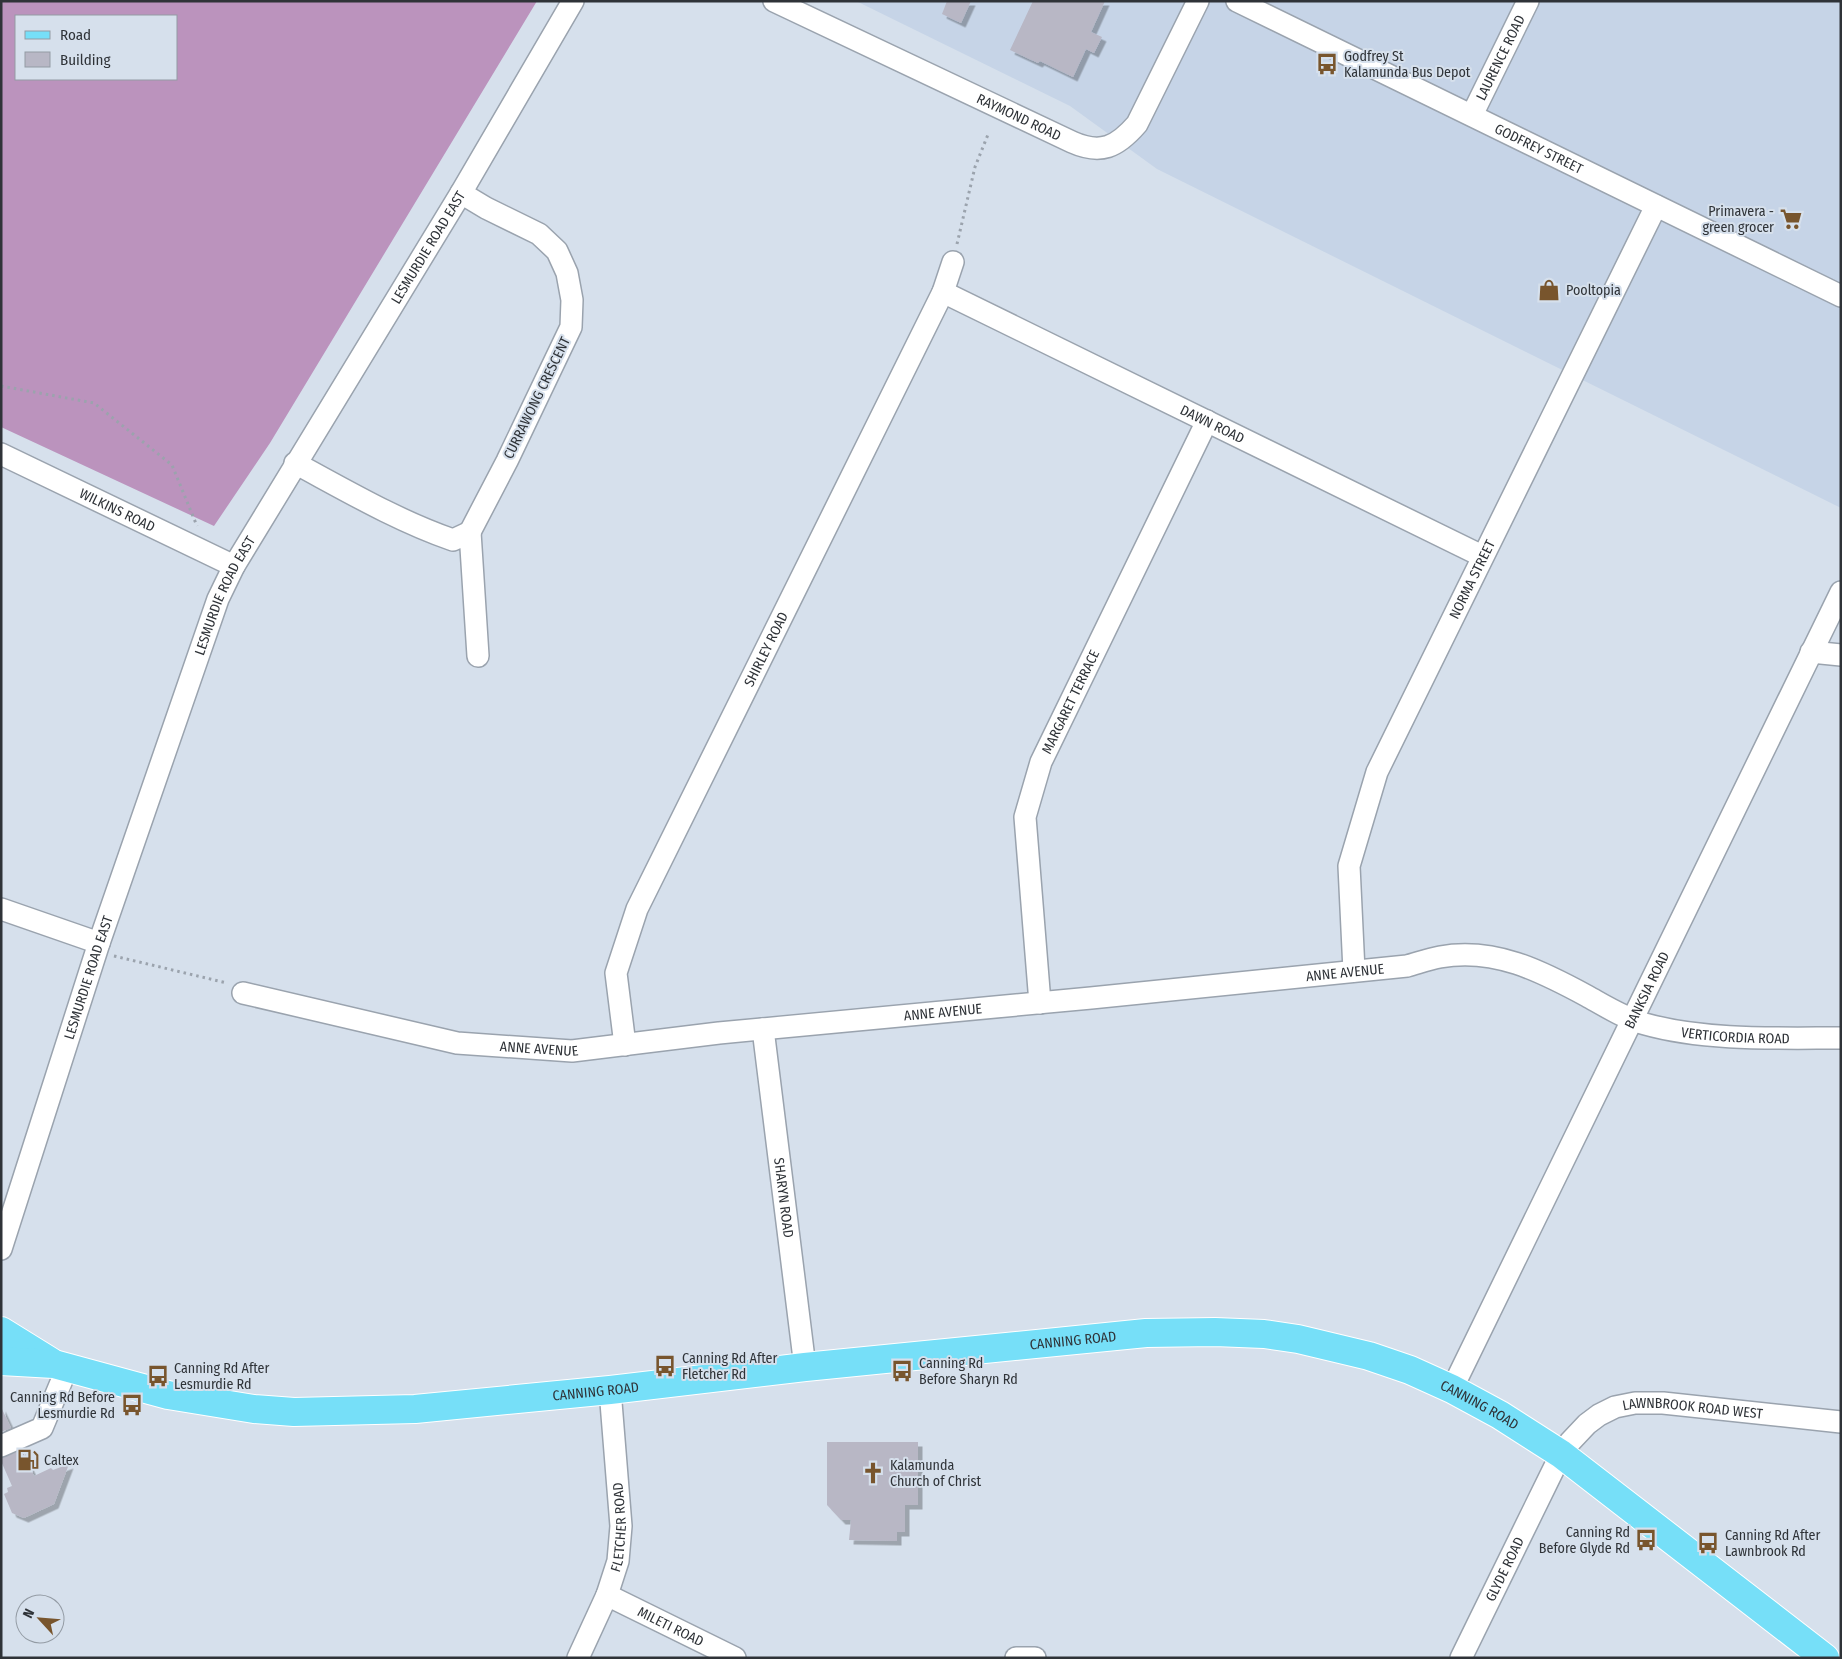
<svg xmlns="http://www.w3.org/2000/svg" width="1842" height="1659" viewBox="0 0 1842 1659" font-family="'Fira Sans Condensed',sans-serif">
<defs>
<filter id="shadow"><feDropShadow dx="4.5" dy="4.5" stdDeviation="0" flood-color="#0004"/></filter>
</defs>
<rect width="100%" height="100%" fill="#d6e0ec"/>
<polygon fill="#c6d4e7" points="856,1 1841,1 1841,508 1157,169 1070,106"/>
<path fill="#bb93bd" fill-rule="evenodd" d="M1,1H537L270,443L214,526L1,427ZM16,16H176V79H16Z"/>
<g fill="#b8b7c5" filter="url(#shadow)">
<polygon points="947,1 971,1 961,23 942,14"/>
<polygon points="1033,1 1105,1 1091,32 1102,37 1094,53 1086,49 1073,77 1040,61 1038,63 1010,50"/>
<polygon points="1,1407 11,1428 1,1432"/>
<polygon points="827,1442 918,1442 918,1505 905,1505 905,1532 897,1532 897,1541 849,1540 851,1520 841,1520 827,1505"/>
<polygon points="22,1450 34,1476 51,1468 53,1470 69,1464 54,1504 24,1518 12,1513 4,1494 8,1492 7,1488 12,1486 1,1461 1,1458"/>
</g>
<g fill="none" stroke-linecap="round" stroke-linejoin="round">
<g stroke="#9aa3ae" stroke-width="24">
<g id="minor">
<path id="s1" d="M774,1L1072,142C1101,155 1117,147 1137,124L1198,1"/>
<path id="s2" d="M1237,1L1841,296"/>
<path id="s3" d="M1472,115L1528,1"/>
<polyline points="461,193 486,208 539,234 557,251 567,273 572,300 571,327 507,461 470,532"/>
<path id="s4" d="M943,292L1482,556"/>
<path id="s5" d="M1,454L234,566"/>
<path d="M295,463C347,491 398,521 453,540L470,532L478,656"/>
<polyline points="1811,652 1841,655"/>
<polyline points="1,909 99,943"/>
<path id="s6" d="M1354,971L1349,866L1377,772L1656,206"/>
<path id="s7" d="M243,993L457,1043L572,1051L719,1033L1091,998L1407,966C1418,963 1429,959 1440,957C1494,947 1541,971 1587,996C1605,1006 1624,1018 1645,1024C1705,1041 1779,1038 1841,1038"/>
<path id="s8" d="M1040,1003L1025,817L1041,762L1207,421"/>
<path id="s9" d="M763,1029L805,1367"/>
<path id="s10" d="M625,1045L616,973L637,909L943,292L953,262"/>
<path id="s11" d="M1,1249L99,943L218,599L234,566L461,193L573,1"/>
<path id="s12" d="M1452,1389L1841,592"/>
<polyline points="1,1446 42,1428 67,1368"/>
<path id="s13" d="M607,1595L735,1658"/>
<path id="s14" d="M578,1658L607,1595L618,1561L621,1526L610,1390"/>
<polyline points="1016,1658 1035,1658"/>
<path id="s15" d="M1461,1658L1561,1454L1570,1442L1587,1424L1599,1415L1615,1407L1635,1403H1663L1841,1422"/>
</g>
</g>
<g stroke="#fff" stroke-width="30">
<g id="major">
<polyline points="1,1331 51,1362"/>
<path id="s16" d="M1,1361L54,1364L168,1395L254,1409L294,1412L415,1409L610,1390L805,1367L1146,1333L1215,1332L1264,1334L1298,1339L1369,1356L1410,1370L1452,1389L1500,1415L1561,1454L1825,1658"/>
</g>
</g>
<g stroke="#9ba3ad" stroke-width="3" stroke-dasharray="2.5 4" stroke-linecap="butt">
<polyline points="957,244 975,167 989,132"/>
<polyline points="1,386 94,403 172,465 197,526"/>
<polyline points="114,956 227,983"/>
</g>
<use href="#minor" stroke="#fff" stroke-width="21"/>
<use href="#major" stroke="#76dff8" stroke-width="28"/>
</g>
<defs>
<g id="bus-bare" transform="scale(1.725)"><path d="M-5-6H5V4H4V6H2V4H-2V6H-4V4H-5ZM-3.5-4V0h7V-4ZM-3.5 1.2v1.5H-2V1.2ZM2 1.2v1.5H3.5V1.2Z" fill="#78552d" stroke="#d6e0ec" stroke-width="2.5" paint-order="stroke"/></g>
<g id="supermarket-bare" transform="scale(1.725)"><path d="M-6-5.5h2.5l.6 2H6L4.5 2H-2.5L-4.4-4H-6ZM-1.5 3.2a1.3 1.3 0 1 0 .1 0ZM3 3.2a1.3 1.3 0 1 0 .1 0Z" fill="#78552d" stroke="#d6e0ec" stroke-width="2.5" paint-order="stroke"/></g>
<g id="shop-bare" transform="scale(1.725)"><path d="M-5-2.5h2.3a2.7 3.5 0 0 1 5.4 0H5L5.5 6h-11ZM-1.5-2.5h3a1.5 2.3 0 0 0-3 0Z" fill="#78552d" stroke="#d6e0ec" stroke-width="2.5" paint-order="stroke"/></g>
<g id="fuel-bare" transform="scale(1.725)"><path d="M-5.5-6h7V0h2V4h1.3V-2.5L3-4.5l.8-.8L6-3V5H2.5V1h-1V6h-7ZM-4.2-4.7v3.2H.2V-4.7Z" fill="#78552d" stroke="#d6e0ec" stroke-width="2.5" paint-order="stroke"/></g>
<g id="church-bare" transform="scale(1.725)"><path d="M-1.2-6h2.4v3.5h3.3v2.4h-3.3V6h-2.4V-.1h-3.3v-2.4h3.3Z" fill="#78552d" stroke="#d6e0ec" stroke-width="2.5" paint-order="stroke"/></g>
</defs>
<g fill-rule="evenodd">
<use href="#bus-bare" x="1327" y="64"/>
<use href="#supermarket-bare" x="1791" y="219"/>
<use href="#shop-bare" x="1549" y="290"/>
<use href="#bus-bare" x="665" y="1366"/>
<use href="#bus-bare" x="902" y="1371"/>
<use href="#bus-bare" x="158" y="1376"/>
<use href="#bus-bare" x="132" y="1405"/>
<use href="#fuel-bare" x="28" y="1460"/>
<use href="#church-bare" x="873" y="1473"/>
<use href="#bus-bare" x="1646" y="1540"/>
<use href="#bus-bare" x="1708" y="1543"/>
</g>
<g text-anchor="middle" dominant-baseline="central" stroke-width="4" stroke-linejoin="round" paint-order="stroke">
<g font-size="14" fill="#2f3338" stroke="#d6e0ec" text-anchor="start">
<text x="1344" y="56">Godfrey St<tspan x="1344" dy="16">Kalamunda Bus Depot</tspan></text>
<text x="1774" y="211" text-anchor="end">Primavera -<tspan x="1774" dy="16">green grocer</tspan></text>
<text x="1566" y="290">Pooltopia</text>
<text x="682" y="1358">Canning Rd After<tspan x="682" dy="16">Fletcher Rd</tspan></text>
<text x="919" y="1363">Canning Rd<tspan x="919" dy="16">Before Sharyn Rd</tspan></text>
<text x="174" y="1368">Canning Rd After<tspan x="174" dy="16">Lesmurdie Rd</tspan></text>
<text x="115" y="1397" text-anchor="end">Canning Rd Before<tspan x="115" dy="16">Lesmurdie Rd</tspan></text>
<text x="44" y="1460">Caltex</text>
<text x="890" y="1465">Kalamunda<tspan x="890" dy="16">Church of Christ</tspan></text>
<text x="1630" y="1532" text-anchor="end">Canning Rd<tspan x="1630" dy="16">Before Glyde Rd</tspan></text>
<text x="1725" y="1535">Canning Rd After<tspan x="1725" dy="16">Lawnbrook Rd</tspan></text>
</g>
<g font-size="14" fill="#2f3338" stroke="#d6e0ec">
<text stroke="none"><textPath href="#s3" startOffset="64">LAURENCE ROAD</textPath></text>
<text stroke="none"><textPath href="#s1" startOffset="271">RAYMOND ROAD</textPath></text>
<text stroke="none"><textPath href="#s2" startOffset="336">GODFREY STREET</textPath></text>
<text stroke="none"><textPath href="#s11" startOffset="1095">LESMURDIE ROAD EAST</textPath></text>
<text transform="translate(537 398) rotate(-64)">CURRAWONG CRESCENT</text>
<text stroke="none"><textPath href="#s4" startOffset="300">DAWN ROAD</textPath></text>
<text stroke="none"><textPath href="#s5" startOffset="129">WILKINS ROAD</textPath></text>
<text stroke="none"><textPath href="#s6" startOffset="418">NORMA STREET</textPath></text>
<text stroke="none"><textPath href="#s11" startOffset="691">LESMURDIE ROAD EAST</textPath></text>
<text stroke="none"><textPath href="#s10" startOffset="430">SHIRLEY ROAD</textPath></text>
<text stroke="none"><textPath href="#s8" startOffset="311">MARGARET TERRACE</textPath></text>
<text stroke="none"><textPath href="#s7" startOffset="1112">ANNE AVENUE</textPath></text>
<text stroke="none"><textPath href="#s11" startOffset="285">LESMURDIE ROAD EAST</textPath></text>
<text stroke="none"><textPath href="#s12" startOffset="444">BANKSIA ROAD</textPath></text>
<text stroke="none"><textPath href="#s7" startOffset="708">ANNE AVENUE</textPath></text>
<text stroke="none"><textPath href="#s7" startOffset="1520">VERTICORDIA ROAD</textPath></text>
<text stroke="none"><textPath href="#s7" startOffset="302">ANNE AVENUE</textPath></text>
<text stroke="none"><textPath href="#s9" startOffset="170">SHARYN ROAD</textPath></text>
<text stroke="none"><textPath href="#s16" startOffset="1081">CANNING ROAD</textPath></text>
<text stroke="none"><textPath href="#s16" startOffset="601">CANNING ROAD</textPath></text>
<text stroke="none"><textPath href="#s16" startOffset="1501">CANNING ROAD</textPath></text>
<text stroke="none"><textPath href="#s15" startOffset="378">LAWNBROOK ROAD WEST</textPath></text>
<text stroke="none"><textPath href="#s14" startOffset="139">FLETCHER ROAD</textPath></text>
<text stroke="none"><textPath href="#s15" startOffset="99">GLYDE ROAD</textPath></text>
<text stroke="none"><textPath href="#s13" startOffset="71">MILETI ROAD</textPath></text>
</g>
</g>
<rect width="1842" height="1659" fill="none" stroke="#2f3338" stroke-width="5"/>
<rect x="15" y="15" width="162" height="65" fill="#d6e0ec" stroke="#939ba4"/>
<rect x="25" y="31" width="25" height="8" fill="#76dff8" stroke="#939ba4"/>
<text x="60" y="40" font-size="15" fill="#2f3338">Road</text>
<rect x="25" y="52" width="25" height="15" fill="#b8b7c5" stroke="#939ba4"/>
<text x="60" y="65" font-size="15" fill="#2f3338">Building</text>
<g transform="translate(40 1619) rotate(296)"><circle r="24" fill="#d6e0ec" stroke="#939ba4"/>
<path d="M0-4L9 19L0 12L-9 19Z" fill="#78552d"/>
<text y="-8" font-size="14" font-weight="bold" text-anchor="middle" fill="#2f3338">N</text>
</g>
</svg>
